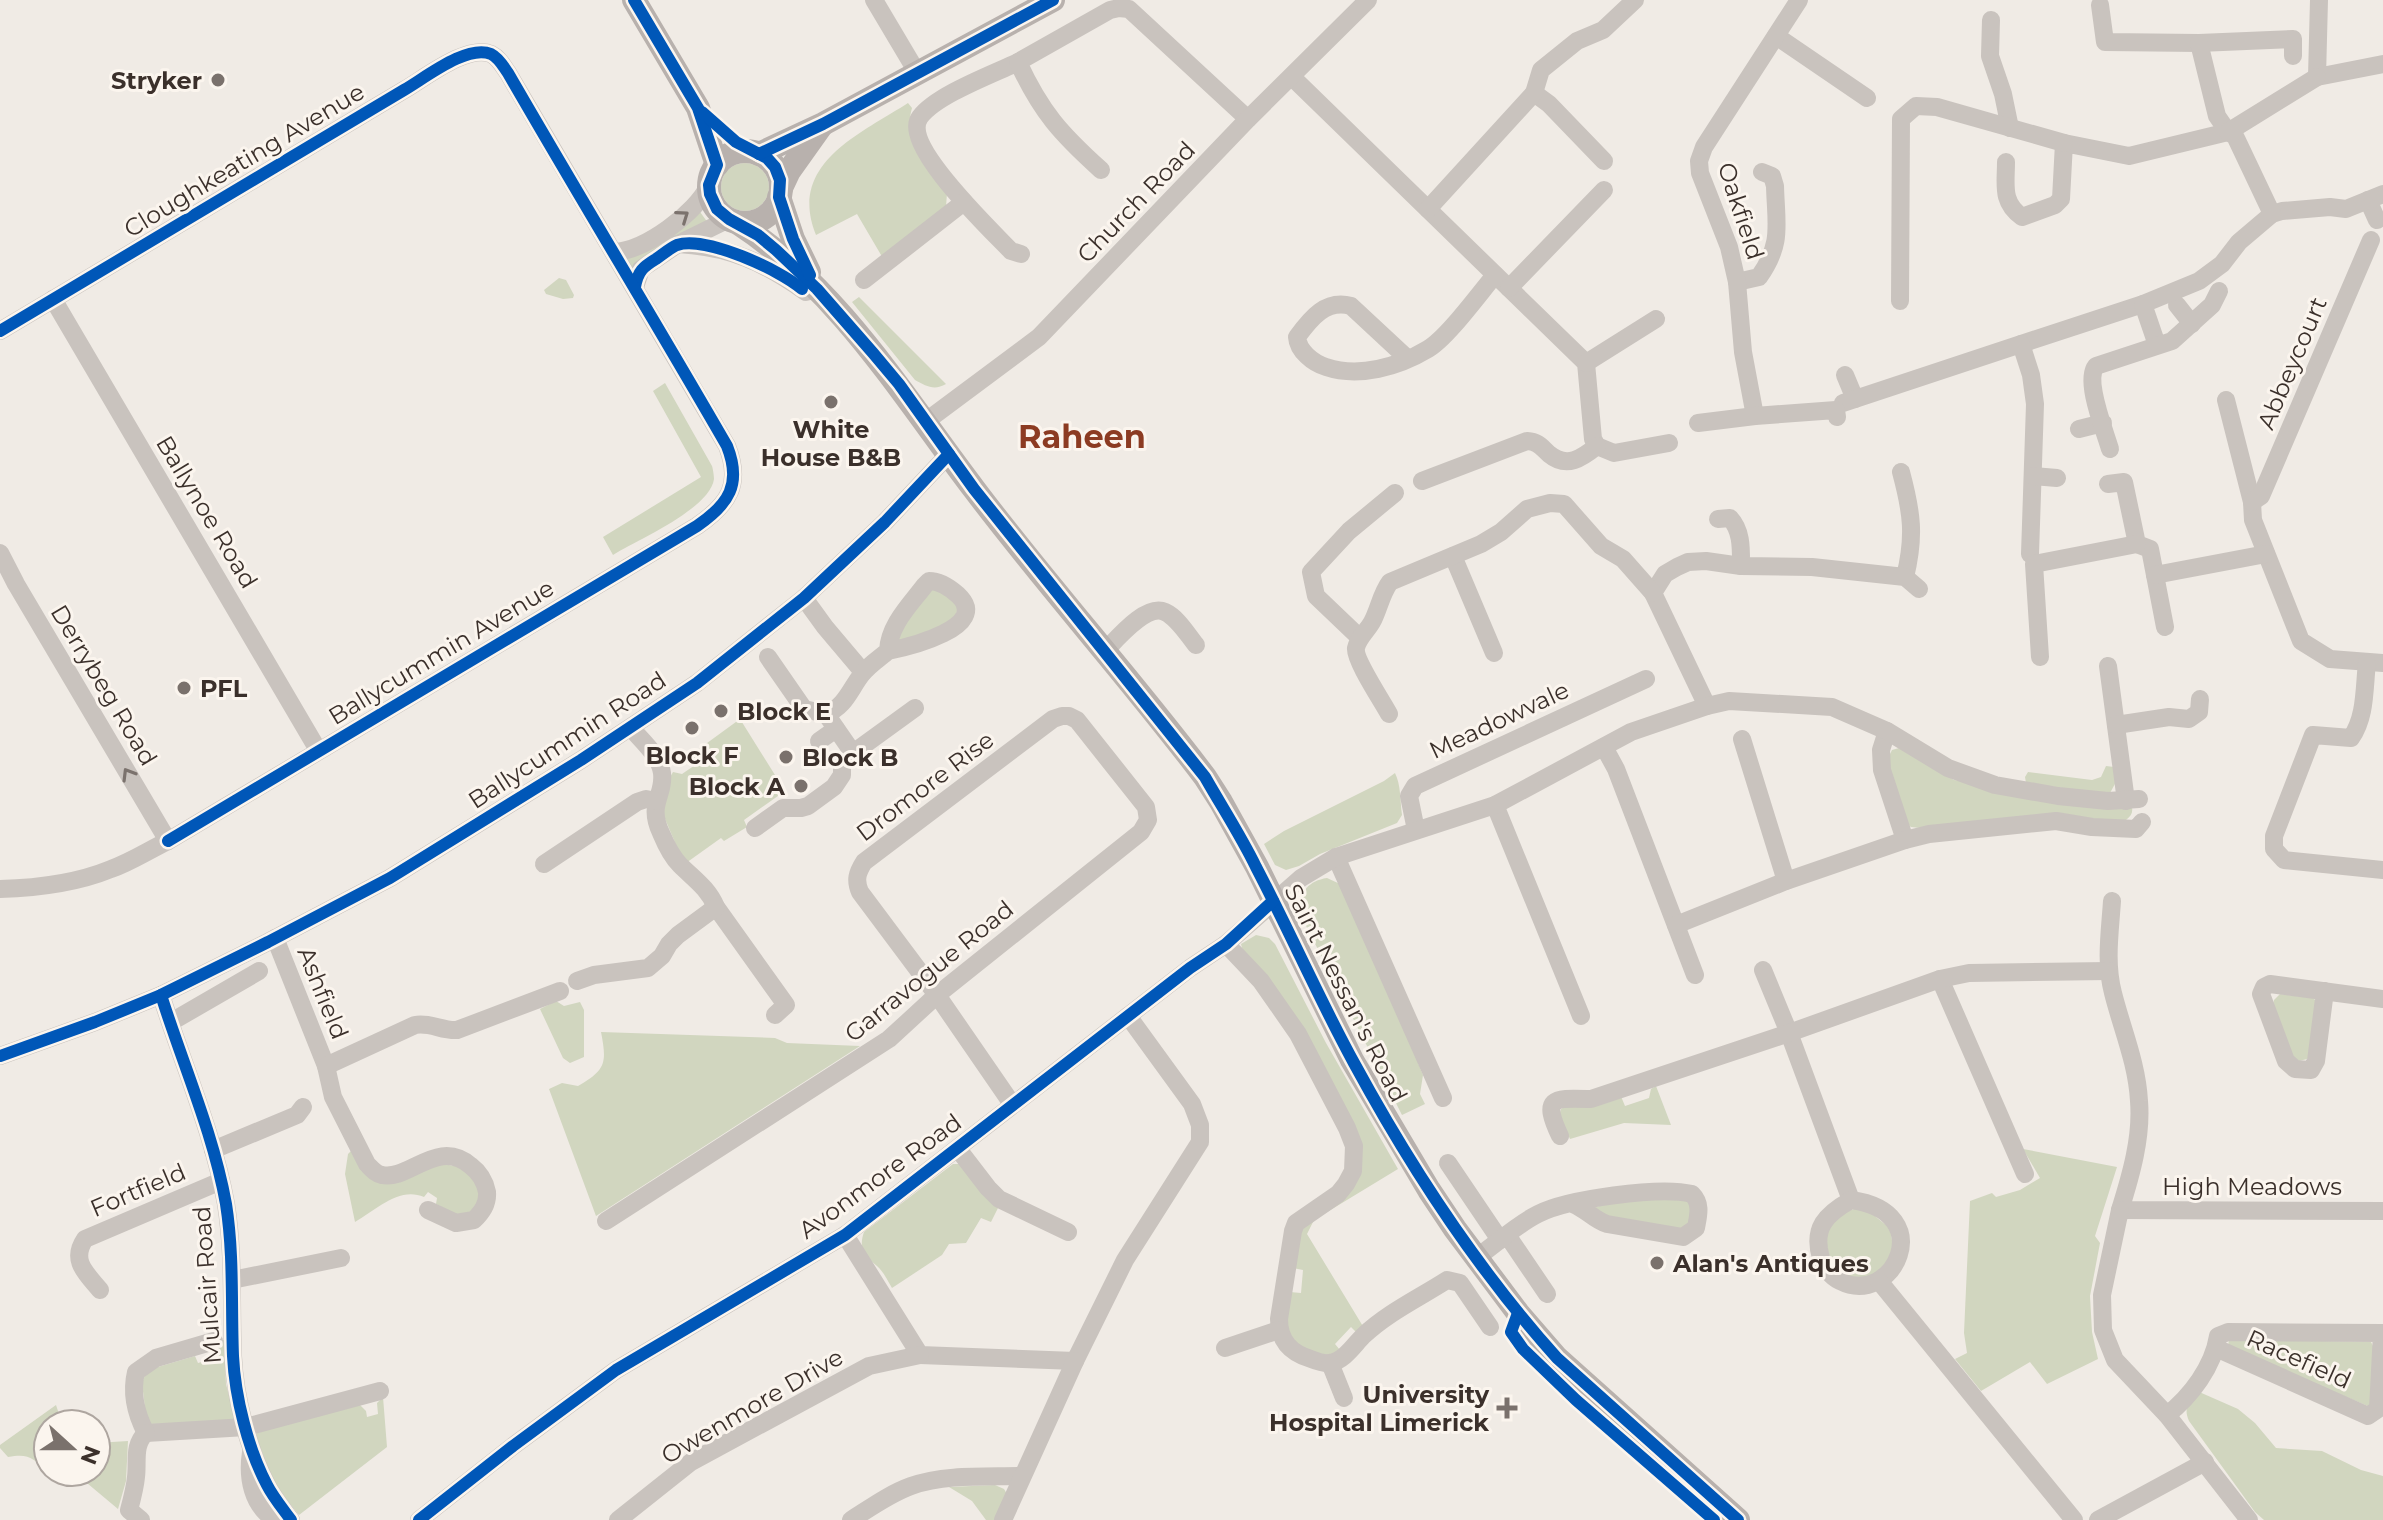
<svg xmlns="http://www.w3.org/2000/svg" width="2383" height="1520" viewBox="0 0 2383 1520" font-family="Montserrat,sans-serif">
<rect width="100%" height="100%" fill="#f0ebe5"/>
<g fill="#d1d6bf">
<path d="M908,103L912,108C902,143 928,168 947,193L946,207L884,260L857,214L816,235C787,164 860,134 908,103Z"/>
<circle cx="745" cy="187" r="24"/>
<polygon points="698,209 708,223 631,268 626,260 662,239"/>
<polygon points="559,278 566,280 574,295 573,298 563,299 546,294 544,290"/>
<path d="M859,297L946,384C934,391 926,386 915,380L852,302Z"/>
<path d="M665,383L712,466C713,469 714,476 714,479C710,509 637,540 613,555L603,537L701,477L653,391Z"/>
<polygon points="932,586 959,604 954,622 899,642 896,632"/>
<polygon points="740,719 785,791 744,820 747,827 724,841 721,838 686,863 682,859 660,807 668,781 673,772 682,774 698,763 692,754"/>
<path d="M1899,748L1954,780L2132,807C2133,813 2131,816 2126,820L1920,828L1911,827L1905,822L1886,762L1892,750Z"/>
<polygon points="2106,766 2114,767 2116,782 2110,793 2105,794 2026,783 2025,777 2028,772 2092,780 2101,777"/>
<path d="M1395,773C1401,785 1400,800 1402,815L1397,823L1320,854L1299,866L1286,870L1275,865L1264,844L1284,831L1384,781Z"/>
<path d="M1327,878L1340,884L1421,1061L1418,1063L1423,1075L1420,1094L1425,1104L1402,1115L1300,914C1297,895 1307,881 1327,878Z"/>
<polygon points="1256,935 1269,938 1275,944 1326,1043 1398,1169 1314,1220 1307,1234 1364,1328 1358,1334 1351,1327 1335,1344 1340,1350 1334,1356 1301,1351 1286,1332 1290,1292 1301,1293 1303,1270 1293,1268 1298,1231 1361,1163 1242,948 1241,944"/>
<polygon points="2280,994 2313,998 2316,1001 2311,1053 2307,1059 2299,1061 2292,1056 2272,1008 2274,1000"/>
<polygon points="556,1001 564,1006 580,1002 584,1010 584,1057 570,1063 563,1058 540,1009"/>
<path d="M601,1032L775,1038L787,1043L860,1046L596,1216L549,1089L562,1083L578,1086C606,1070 607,1063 601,1032Z"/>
<polygon points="1656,1086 1671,1125 1624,1123 1570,1139 1559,1116 1561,1109 1568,1105 1620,1094 1625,1106 1649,1098 1651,1089"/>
<polygon points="2023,1149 2117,1167 2095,1236 2100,1243 2090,1296 2092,1332 2098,1359 2047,1384 2030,1362 1981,1391 1955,1359 1967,1353 1964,1333 1970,1201 1992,1193 1996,1197 2020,1190 2040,1178"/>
<path d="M352,1150L365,1173L434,1163L463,1167L481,1190L476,1211L460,1217L436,1204L437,1198L428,1192L424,1197C399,1186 376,1210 355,1222L345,1174L348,1154Z"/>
<path d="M953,1164H962L1000,1204L991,1222L981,1218L966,1243L949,1244L942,1255L892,1288C888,1281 883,1271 877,1266C865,1256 858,1249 864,1232Z"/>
<polygon points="1633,1197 1689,1199 1695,1213 1685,1229 1605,1219 1595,1211 1596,1207"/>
<path d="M1858,1208L1866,1209L1891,1229L1893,1253C1888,1259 1883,1269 1876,1273C1834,1299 1799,1220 1858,1208Z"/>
<polygon points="2229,1339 2371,1342 2376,1352 2370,1407 2228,1347"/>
<polygon points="224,1340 226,1384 236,1423 150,1424 146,1416 142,1383 145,1375 151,1369 195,1356 198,1363 216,1358 220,1354 218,1342"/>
<path d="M2197,1391L2238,1409L2255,1423L2276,1448L2322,1451L2361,1470L2383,1476V1520H2264L2255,1512L2189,1421C2183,1408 2189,1402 2197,1391Z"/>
<polygon points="383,1397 387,1447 299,1515 274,1484 256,1436 257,1431 359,1404 366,1411 367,1417 378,1414 377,1403"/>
<path d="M56,1405L59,1414L68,1424H48V1471C32,1458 29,1453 8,1457L0,1448V1445Z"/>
<polygon points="128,1441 126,1481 118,1509 75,1473 64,1484 49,1472 96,1472 96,1443"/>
<polygon points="995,1485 1004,1489 1007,1494 997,1520 986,1520 972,1501 949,1487"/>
</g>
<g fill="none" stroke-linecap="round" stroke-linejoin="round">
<g stroke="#c9c3be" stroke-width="18">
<polyline points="874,0 918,74"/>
<polyline points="2319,0 2317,77 2383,64"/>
<polyline points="2100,5 2105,42 2199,43 2293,39 2293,56"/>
<polyline points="1991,20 1990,56 2003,94 2010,128"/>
<polyline points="1776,36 1867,98"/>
<path d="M1018,62C993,74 936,95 920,117C900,144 992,231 1011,251L1021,254"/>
<polyline points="1292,77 1586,363 1593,439 1597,446 1614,453 1669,443"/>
<polyline points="1534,93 1549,104 1604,161"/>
<path d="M2006,162C2006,185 2001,202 2022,217L2055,205L2061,199L2064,143L2129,156L2228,132L2217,116L2199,43"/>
<path d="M1101,170C1061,134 1041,112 1018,62L1110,10L1119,8L1129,9L1248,119"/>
<polyline points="2368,200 2377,220"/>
<polyline points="1428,209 1534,93 1541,70 1577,41 1603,30 1635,0"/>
<polyline points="2272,214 2282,211 2330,207 2346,209 2383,194"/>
<path d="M678,244C731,247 763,262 806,292"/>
<path d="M614,252C645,251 696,213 709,185"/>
<polyline points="864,280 964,202"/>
<path d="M1737,282L1759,277C1783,243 1776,225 1775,186L1772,176L1762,172"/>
<polyline points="635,287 641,269 678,244 729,219"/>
<polyline points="1509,288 1604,190"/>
<polyline points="53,299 318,750"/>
<polyline points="1900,301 1901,119 1916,106 1937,107 2064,143"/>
<polyline points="2177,305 2192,324"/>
<path d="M0,331L404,90C425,78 467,44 491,54C499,58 503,66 508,73L727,446C742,484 729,504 697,526L168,841C149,850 131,862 111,869C77,883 36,888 0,889"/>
<polyline points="2021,344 2143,304"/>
<polyline points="2157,345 2143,304 2199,281 2222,264 2239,242 2272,214 2235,136 2228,132 2317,77"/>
<path d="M1408,359L1351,306C1326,299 1311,318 1297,337C1298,351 1313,363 1326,367C1359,378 1398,367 1428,349C1447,338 1479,294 1495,275"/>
<polyline points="1586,363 1656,319"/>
<polyline points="1845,375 1855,399"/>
<polyline points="2226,400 2252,502 2253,520 2301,641 2330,659 2383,663"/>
<polyline points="1843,403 2021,344 2031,375 2035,404 2030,554"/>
<polyline points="1755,416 1743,352 1737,282 1729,247 1700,173 1699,161 1704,147 1799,0"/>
<polyline points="925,422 1039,337 1248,119 1368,0"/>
<polyline points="1698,423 1755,416 1836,410 1837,417"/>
<polyline points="2079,429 2103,423"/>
<path d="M2110,449C2105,431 2084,381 2096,366L2172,341L2212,305L2219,291"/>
<path d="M1901,472C1912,513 1915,536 1905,577"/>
<polyline points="2033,476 2057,478"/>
<path d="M1422,481L1527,441C1539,442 1541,447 1549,454C1567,469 1582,458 1597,446"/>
<polyline points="2108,484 2124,482 2137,544 2150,549 2165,627"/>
<polyline points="2252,502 2261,496 2371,240"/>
<path d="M1718,519L1730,518C1742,531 1741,549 1741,566"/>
<polyline points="0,553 16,584 168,841"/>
<polyline points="1453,556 1494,653"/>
<polyline points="2155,575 2266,554"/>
<polyline points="804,598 825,627 863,672"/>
<polyline points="1360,638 1316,596 1311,572 1349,531 1395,493"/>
<path d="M1104,652C1117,639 1146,603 1165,612C1178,618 1187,634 1196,645"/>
<polyline points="768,657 804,709 826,714 853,753 915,708"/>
<polyline points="2040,657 2034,564 2137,544"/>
<path d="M2367,663C2364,688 2366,717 2351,738L2313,735L2274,836V849L2284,860L2383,870"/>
<polyline points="2108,666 2126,801"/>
<polyline points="1707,706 1653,593 1665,574 1677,567 1688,562 1706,561 1741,566 1812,567 1905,577 1919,589"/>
<path d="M826,714C846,706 850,689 862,674C869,665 880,658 888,651C889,625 910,605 925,585L929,581C940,581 949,587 958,595C992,627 908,647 888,651"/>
<path d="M1389,714C1382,701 1354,659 1356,648C1358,638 1367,631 1372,622C1379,609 1381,594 1390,582L1481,544L1501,532L1527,509L1550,503L1564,504L1601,546L1623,559L1653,593"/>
<polyline points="2116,725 2169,717 2189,719 2199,712 2200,699"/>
<path d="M631,728C641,740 660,756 662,773C665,796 647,803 661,833C666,845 671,856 680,865C694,879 708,888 716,907L786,1005L775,1015"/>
<polyline points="1887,731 1881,750 1882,770 1905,840"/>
<polyline points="1742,739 1786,881"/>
<polyline points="819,741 836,729"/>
<polyline points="1604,747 1616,769 1695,975"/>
<polyline points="1495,805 1581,1016"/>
<polyline points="755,828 783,808 801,808 808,806 834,787 842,775 842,766 853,753"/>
<polyline points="1416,830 1409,796 1415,786 1646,679"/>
<polyline points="1336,857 1443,1098"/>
<polyline points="544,864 637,802 646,799 656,801"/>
<path d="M2112,901C2110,932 2105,963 2113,993C2122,1029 2137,1063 2139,1101C2142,1137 2131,1175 2120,1210L2383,1211"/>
<polyline points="1676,925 1786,881 1905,840 1929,834 2056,821 2092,827 2136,829 2142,822"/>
<path d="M275,938L326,1066L333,1097L367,1164C372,1169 376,1174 382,1175C409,1181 438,1137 471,1166C479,1172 485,1182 487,1192C488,1204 482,1212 474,1220L456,1223L428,1210"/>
<path d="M1226,944L1261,981L1298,1034L1347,1128L1354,1146L1353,1171L1346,1184L1338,1194L1296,1223L1293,1231L1279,1319C1279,1341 1291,1353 1311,1359C1316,1361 1324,1364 1330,1363C1344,1361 1354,1345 1363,1336C1387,1313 1419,1298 1447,1280L1460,1283L1490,1327"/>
<polyline points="1763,970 1789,1033 1851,1200"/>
<polyline points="1940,979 2025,1174"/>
<polyline points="577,981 594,975 648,968 662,956 669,944 678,935 716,907"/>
<polyline points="2325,991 2316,1061 2311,1070 2295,1069 2286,1061 2261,994 2264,987 2270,984 2383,999"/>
<path d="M161,995C183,1065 213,1132 226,1204C234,1255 231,1306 233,1356C235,1397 248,1449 267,1485C273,1497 283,1509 291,1520"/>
<polyline points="171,1022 259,971"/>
<polyline points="0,1056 95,1022 161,995 268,942 390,878 581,760 697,683 804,598 885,522 949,454"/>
<path d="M326,1066L415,1025C430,1022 442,1031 457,1030L560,991"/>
<path d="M1560,1136C1541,1096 1554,1098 1591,1099L1789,1033L1940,979L1969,973L2109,971"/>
<polyline points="958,1149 988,1188 999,1199 1068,1232"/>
<polyline points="213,1150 297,1115 303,1107"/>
<polyline points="1448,1163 1500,1240"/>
<path d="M1851,1200C1940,1212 1893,1308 1840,1281C1831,1277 1824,1267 1821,1258C1812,1228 1826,1214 1851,1200Z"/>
<polyline points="2120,1210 2102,1295 2103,1330 2115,1360 2167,1415 2249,1520"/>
<path d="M606,1221L889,1039L937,995L1141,832L1148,820L1146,807L1077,720L1069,716H1062L1053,719L864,862C857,873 855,880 860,892L937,995L1012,1104"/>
<polyline points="845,1235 920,1355 1075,1361 1125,1260 1200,1142 1200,1125 1192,1104 1128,1016"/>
<polyline points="1507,1235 1547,1294"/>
<path d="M1476,1258C1496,1244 1516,1225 1538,1214C1567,1199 1660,1186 1692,1194C1702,1204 1698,1216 1696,1228L1683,1237L1607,1224C1594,1220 1586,1209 1573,1204"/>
<polyline points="232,1280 341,1258"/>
<polyline points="1879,1281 2074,1520"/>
<path d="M100,1290C87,1274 70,1261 85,1239L221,1181"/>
<polyline points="1225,1348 1279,1330"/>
<polyline points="1330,1363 1344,1398"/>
<path d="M2167,1415C2191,1396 2213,1367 2218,1336L2228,1332L2382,1333L2378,1409L2368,1416L2216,1348"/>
<polyline points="146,1433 246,1427 380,1391"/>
<path d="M146,1433C136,1414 131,1393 136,1372L156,1358L214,1341"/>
<path d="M251,1452C247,1478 252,1505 275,1520"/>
<path d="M141,1520L129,1510C132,1499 135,1488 136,1477C138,1461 133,1445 146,1433"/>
<polyline points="419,1520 513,1446 616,1370 845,1235 1190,968 1226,944 1301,878 1336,857 1495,805 1631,732 1707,706 1729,701 1832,707 1887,731 1948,768 1995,785 2058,796 2108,801 2139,799"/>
<polyline points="618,1520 691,1462 869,1366 920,1355"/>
<path d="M851,1520C870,1508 889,1494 911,1486C945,1474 986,1477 1022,1476"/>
<polyline points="1003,1520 1075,1361"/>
<polyline points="2098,1520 2205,1462"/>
</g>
<g stroke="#b8b1ad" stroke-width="24">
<polyline points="634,0 698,108 717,165"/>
<circle cx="745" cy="187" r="36"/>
<polyline points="759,154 823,124 1053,0"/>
<polyline points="781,188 789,171 821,126"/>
<polyline points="779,197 793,239 809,272"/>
<path d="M738,223C838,288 903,396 974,489C1048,587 1131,679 1205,777L1221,802L1257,867L1352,1060L1429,1190L1455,1229L1518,1313L1557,1358L1738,1520"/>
</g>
<g stroke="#fbf5ee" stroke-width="17">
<g id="cycleway">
<path d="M634,0L698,108L717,165L709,185L710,194L717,209L729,219L758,235L776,250L817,289L873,353L899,384L974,489L1205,777C1222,807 1241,836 1256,867C1290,932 1319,999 1354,1063C1411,1168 1477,1269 1557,1358L1738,1520"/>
<polyline points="702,112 736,142 767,158 775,167 780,180 779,197 793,239 810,275"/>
<polyline points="759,154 823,124 1053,0"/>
<path d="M635,287C638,271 643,267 656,259C662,255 670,248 677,245C705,235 780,270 802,289"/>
<path d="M0,331L404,90C425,78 467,44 491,54C499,58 503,66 508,73C580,198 655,321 727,446C742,484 729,504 697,526L168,841"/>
<path d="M161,995C183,1065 213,1132 226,1204C234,1255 231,1306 233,1356C235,1397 248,1449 267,1485C273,1497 283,1509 291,1520"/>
<polyline points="0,1056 95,1022 161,995 268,942 390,878 581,760 697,683 804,598 885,522 949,454"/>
<polyline points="1518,1313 1511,1332 1523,1349 1576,1400 1714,1520"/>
<polyline points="419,1520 513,1446 616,1370 845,1235 1190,968 1226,944 1273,901"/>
</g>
</g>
<use href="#cycleway" stroke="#0057b8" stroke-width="12"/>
</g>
<defs><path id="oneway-chevron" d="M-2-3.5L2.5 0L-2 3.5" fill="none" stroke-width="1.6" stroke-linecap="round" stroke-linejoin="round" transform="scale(2)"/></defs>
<g stroke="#7b726d">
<use href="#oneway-chevron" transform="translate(683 216) rotate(-35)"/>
<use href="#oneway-chevron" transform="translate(128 774) rotate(-121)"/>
</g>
<g fill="#7a716c" stroke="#fbf5ee" stroke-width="3">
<circle cx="218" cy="80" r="8"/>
<circle cx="831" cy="402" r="8"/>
<circle cx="184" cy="688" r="8"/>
<circle cx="721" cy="711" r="8"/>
<circle cx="692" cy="728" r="8"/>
<circle cx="786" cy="757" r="8"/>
<circle cx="801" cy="786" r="8"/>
<circle cx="1657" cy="1263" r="8"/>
<path d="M1503 1396h8v8h8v8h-8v8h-8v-8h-8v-8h8z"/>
</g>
<g text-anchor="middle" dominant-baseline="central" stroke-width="6" stroke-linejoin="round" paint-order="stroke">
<g font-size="24" font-weight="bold" fill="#3b302b" stroke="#fbf5ee" text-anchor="start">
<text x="202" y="80" text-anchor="end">Stryker</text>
<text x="831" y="429" text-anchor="middle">White<tspan x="831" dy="28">House B&amp;B</tspan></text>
<text x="200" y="688">PFL</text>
<text x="737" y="711">Block E</text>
<text x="692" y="755" text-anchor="middle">Block F</text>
<text x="802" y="757">Block B</text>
<text x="785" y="786" text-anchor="end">Block A</text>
<text x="1673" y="1263">Alan's Antiques</text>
<text x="1489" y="1394" text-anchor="end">University<tspan x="1489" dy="28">Hospital Limerick</tspan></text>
</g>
<g font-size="24" fill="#3b302b" stroke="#fbf5ee">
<text transform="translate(244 160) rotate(-31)">Cloughkeating Avenue</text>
<text transform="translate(1136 202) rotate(-46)">Church Road</text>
<text transform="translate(1741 211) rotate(72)">Oakfield</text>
<text transform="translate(2292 363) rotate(-67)">Abbeycourt</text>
<text transform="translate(207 512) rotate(59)">Ballynoe Road</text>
<text transform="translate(441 652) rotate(-31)">Ballycummin Avenue</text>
<text transform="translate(104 685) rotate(59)">Derrybeg Road</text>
<text transform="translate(1499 720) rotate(-25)">Meadowvale</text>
<text transform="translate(567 740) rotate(-33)">Ballycummin Road</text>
<text transform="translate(925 786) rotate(-37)">Dromore Rise</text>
<text transform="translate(929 971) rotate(-39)">Garravogue Road</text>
<text transform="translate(323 993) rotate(68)">Ashfield</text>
<text transform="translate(1346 993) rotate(63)">Saint Nessan's Road</text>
<text transform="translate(880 1176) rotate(-36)">Avonmore Road</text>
<text x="2252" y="1186">High Meadows</text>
<text transform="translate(138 1190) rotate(-23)">Fortfield</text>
<text transform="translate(207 1285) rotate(-94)">Mulcair Road</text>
<text transform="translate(2299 1359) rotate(24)">Racefield</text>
<text transform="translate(752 1406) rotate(-30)">Owenmore Drive</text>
</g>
<g font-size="32" font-weight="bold" fill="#8c3b22" stroke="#fbf5ee">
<text x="1082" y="436">Raheen</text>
</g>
</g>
<g transform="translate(72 1448) rotate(111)"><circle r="38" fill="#fbf5ee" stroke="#aea6a0" stroke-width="2"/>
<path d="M0-6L14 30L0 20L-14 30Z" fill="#7a716c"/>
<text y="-12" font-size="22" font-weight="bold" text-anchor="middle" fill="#3b302b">N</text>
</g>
</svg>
